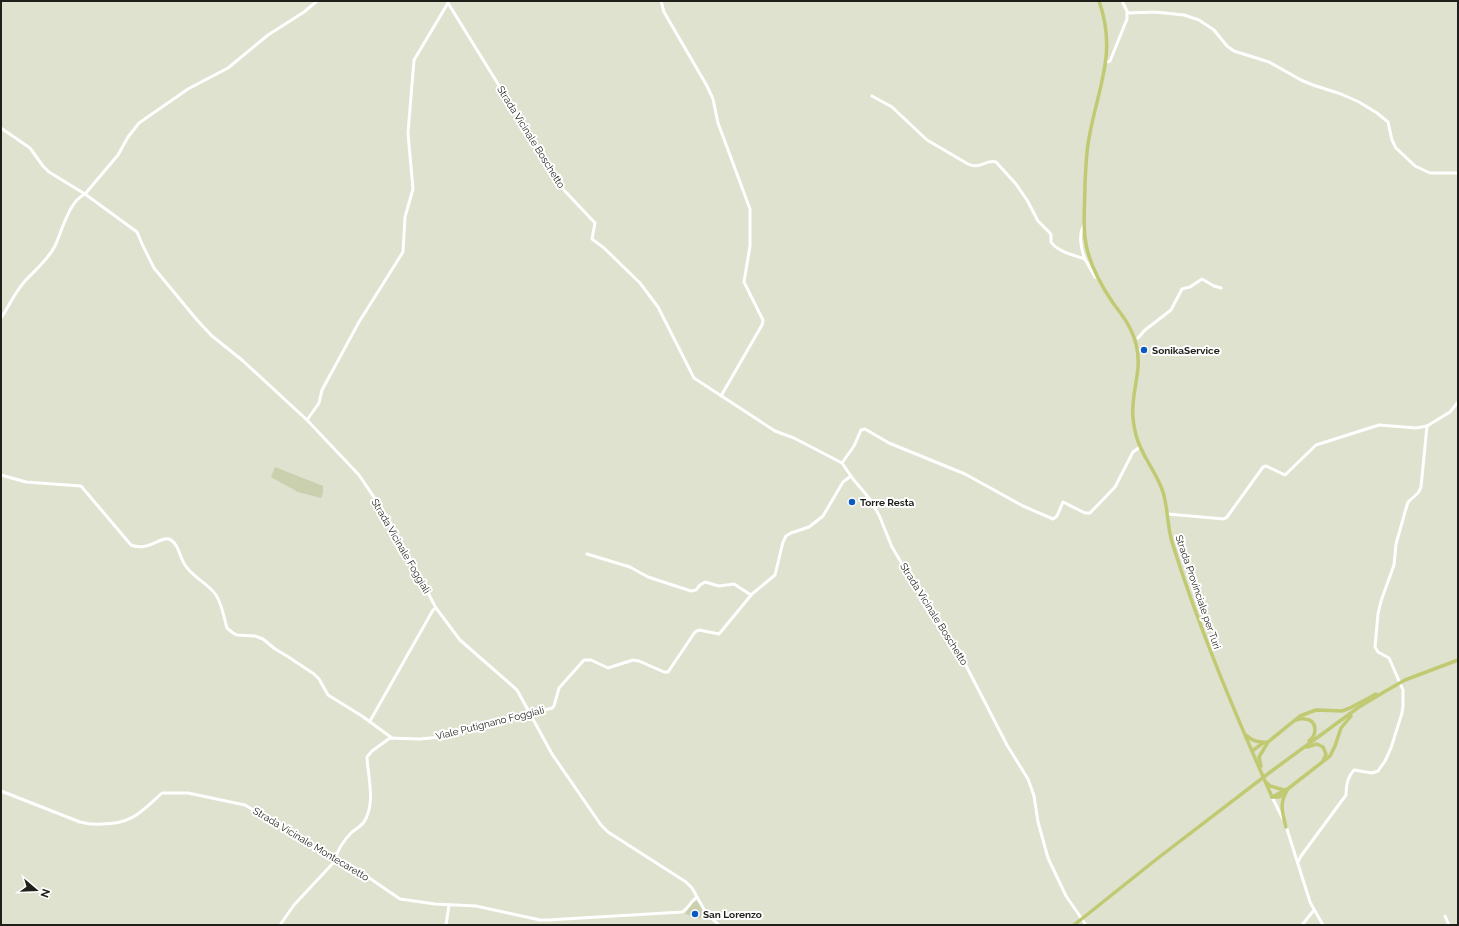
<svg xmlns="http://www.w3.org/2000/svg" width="1459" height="926" viewBox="0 0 1459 926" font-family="Raleway,sans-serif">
<rect width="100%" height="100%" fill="#dee2ce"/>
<g fill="#cad0ae">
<polygon points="275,467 323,486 323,493 321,498 298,492 271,477"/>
<polygon points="697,901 707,916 706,920 685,914 693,902"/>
</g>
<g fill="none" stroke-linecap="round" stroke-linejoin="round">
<g stroke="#fff" stroke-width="3">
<polyline points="661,1 664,12 707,86 713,99 718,123 750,209 750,246 744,282 763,320 762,325 721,396"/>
<polyline points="448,3 563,189 595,223 592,239 604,248 640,283 658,307 694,378 775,431 794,438 842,463 853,479 869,498 879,515 892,547 943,633 960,654 1007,745 1028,779 1034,796 1038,822 1048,858 1066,896 1086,925"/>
<polyline points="1127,13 1155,12 1184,15 1199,20 1214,30 1227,46 1234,51 1269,62 1301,80 1313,85 1341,94 1359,102 1377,113 1388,122 1392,140 1396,148 1415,166 1430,173 1458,173"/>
<polyline points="1107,62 1110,61 1127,19 1127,11 1122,1"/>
<path d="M872,96L892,107L927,140L968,164C980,170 986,159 996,162L1016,184L1027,200L1038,221L1050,233L1051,235V242C1058,252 1074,255 1085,259C1081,249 1078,234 1084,225"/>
<polyline points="1,128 30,148 43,166 49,172 85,194 137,232 143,246 154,268 197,320 212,336 242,360 307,420 359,475 386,515 399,538 436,608 460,640 517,690 552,754 601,825 608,832 686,882 692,888 706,913 719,925"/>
<polyline points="1085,259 1095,277 1097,278"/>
<path d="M1,318C9,306 15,292 25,281C35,270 47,261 55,246C62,231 69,201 85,194L118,155L128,137L139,123L188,89L228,68L268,35L304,12L317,1"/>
<polyline points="1138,338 1145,330 1171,310 1182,289 1190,287 1202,279 1214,286 1221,288"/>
<polyline points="307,420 319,403 322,390 359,322 403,252 405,217 413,189 408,133 414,60 448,3 448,1"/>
<polyline points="842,463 854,446 861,430 865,429 889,443 965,474 1023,506 1053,519 1057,516 1063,502 1085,513 1090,513 1115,487 1133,452 1140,447"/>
<path d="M1,475L26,482L81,486L131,545C148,552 161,536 169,539C178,542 180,558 185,565C193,578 208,583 216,595C222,604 224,618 227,628L233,633L237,635L255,636L263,639L275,649L287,656L314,674L319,679L328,695L362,716L392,738"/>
<polyline points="1168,514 1224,519 1227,517 1263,467 1266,466 1285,475 1316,445 1379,425 1416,428 1427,426 1450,412 1458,402"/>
<polyline points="587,554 630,567 648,577 691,591 696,590 700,585 705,582 719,586 734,584 751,595"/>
<polyline points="370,721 433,610 436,608"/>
<path d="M1,791L80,822C88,824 94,825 102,824C132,824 141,812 162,793H188L245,805L331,857L346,862L400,899L435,904L476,906L540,920H548L682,912C688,909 691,901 697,897"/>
<polyline points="1272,797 1283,819"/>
<polyline points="1286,826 1310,902 1323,925"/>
<path d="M1298,862L1301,856L1346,795C1346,786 1348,776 1354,770L1372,773L1378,771L1385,761L1391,748L1402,713L1403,706V690L1389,658L1378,652L1375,647L1378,614L1381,601L1394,565L1396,544L1405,512L1408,502L1418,493L1421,487L1427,426"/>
<polyline points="1445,916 1449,925"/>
<path d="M280,925L294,905L335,861C337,850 344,840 352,832C356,829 361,826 364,822C376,803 368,778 367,757L372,751L390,738L420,739L441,737L552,708L554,706L559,688L584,660H591L608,668L633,660L639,661L664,672H668L695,632L699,630L719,634L752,594L775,575L783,542L786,536L791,533L809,527L823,516L843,482L851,476"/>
<polyline points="446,925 449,905"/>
<polyline points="1302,925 1314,910"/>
</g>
<g stroke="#c1ca73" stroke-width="3.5">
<path d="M1099,1C1117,52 1099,85 1090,133C1086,150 1086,167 1085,183C1085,202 1083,220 1085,238C1088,262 1100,284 1113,303C1123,316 1132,328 1136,344C1142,368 1134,383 1133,406C1132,415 1134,427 1136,435C1141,456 1157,472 1163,492C1168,508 1167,525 1172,542C1199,629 1235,713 1272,797"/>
<path d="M1296,720C1299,719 1302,718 1305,719C1318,720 1317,735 1309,741"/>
<path d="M1246,735C1252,741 1259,743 1268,742"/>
<polyline points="1307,747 1317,744 1323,747 1326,754 1323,761"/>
<polyline points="1252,751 1263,743"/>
<polyline points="1261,766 1259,757 1268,742 1300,716 1316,710 1342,711 1350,708 1376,694"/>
<polyline points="1267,783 1270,786 1284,790"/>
<polyline points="1272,797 1289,788 1330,756 1335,746 1341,728 1351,716"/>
<polyline points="1272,797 1279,797 1285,794"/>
<path d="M1286,827C1282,812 1279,802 1288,789"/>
<polyline points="1074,925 1158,858 1273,770 1359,707 1384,692 1405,680 1458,660"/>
</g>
</g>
<g fill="#0c59c3" stroke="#fff" stroke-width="1.5">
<circle cx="1144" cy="350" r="4"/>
<circle cx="852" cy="502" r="4"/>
<circle cx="695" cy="914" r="4"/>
</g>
<g text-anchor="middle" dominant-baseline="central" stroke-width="4" stroke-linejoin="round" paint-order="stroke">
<g font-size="10" fill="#1f2019" stroke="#fff">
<text transform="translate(531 137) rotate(58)">Strada Vicinale Boschetto</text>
<text transform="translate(401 546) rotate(60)">Strada Vicinale Foggiali</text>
<text transform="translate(1198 592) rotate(71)">Strada Provinciale per Turi</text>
<text transform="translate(934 614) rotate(58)">Strada Vicinale Boschetto</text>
<text transform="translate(490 723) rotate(-14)">Viale Putignano Foggiali</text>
<text transform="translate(311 844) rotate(31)">Strada Vicinale Montecaretto</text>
</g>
<g font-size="10" font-weight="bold" fill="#1f2019" stroke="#fff" text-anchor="start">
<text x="1152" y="350">SonikaService</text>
<text x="860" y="502">Torre Resta</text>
<text x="703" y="914">San Lorenzo</text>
</g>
</g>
<rect width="1459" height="926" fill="none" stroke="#1f2019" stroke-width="4"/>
<g transform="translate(36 890) rotate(109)" stroke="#ffffff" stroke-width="3" paint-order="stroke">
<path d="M0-3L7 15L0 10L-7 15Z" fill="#1f2019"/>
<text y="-6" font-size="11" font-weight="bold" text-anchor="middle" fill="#1f2019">N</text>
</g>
</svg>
